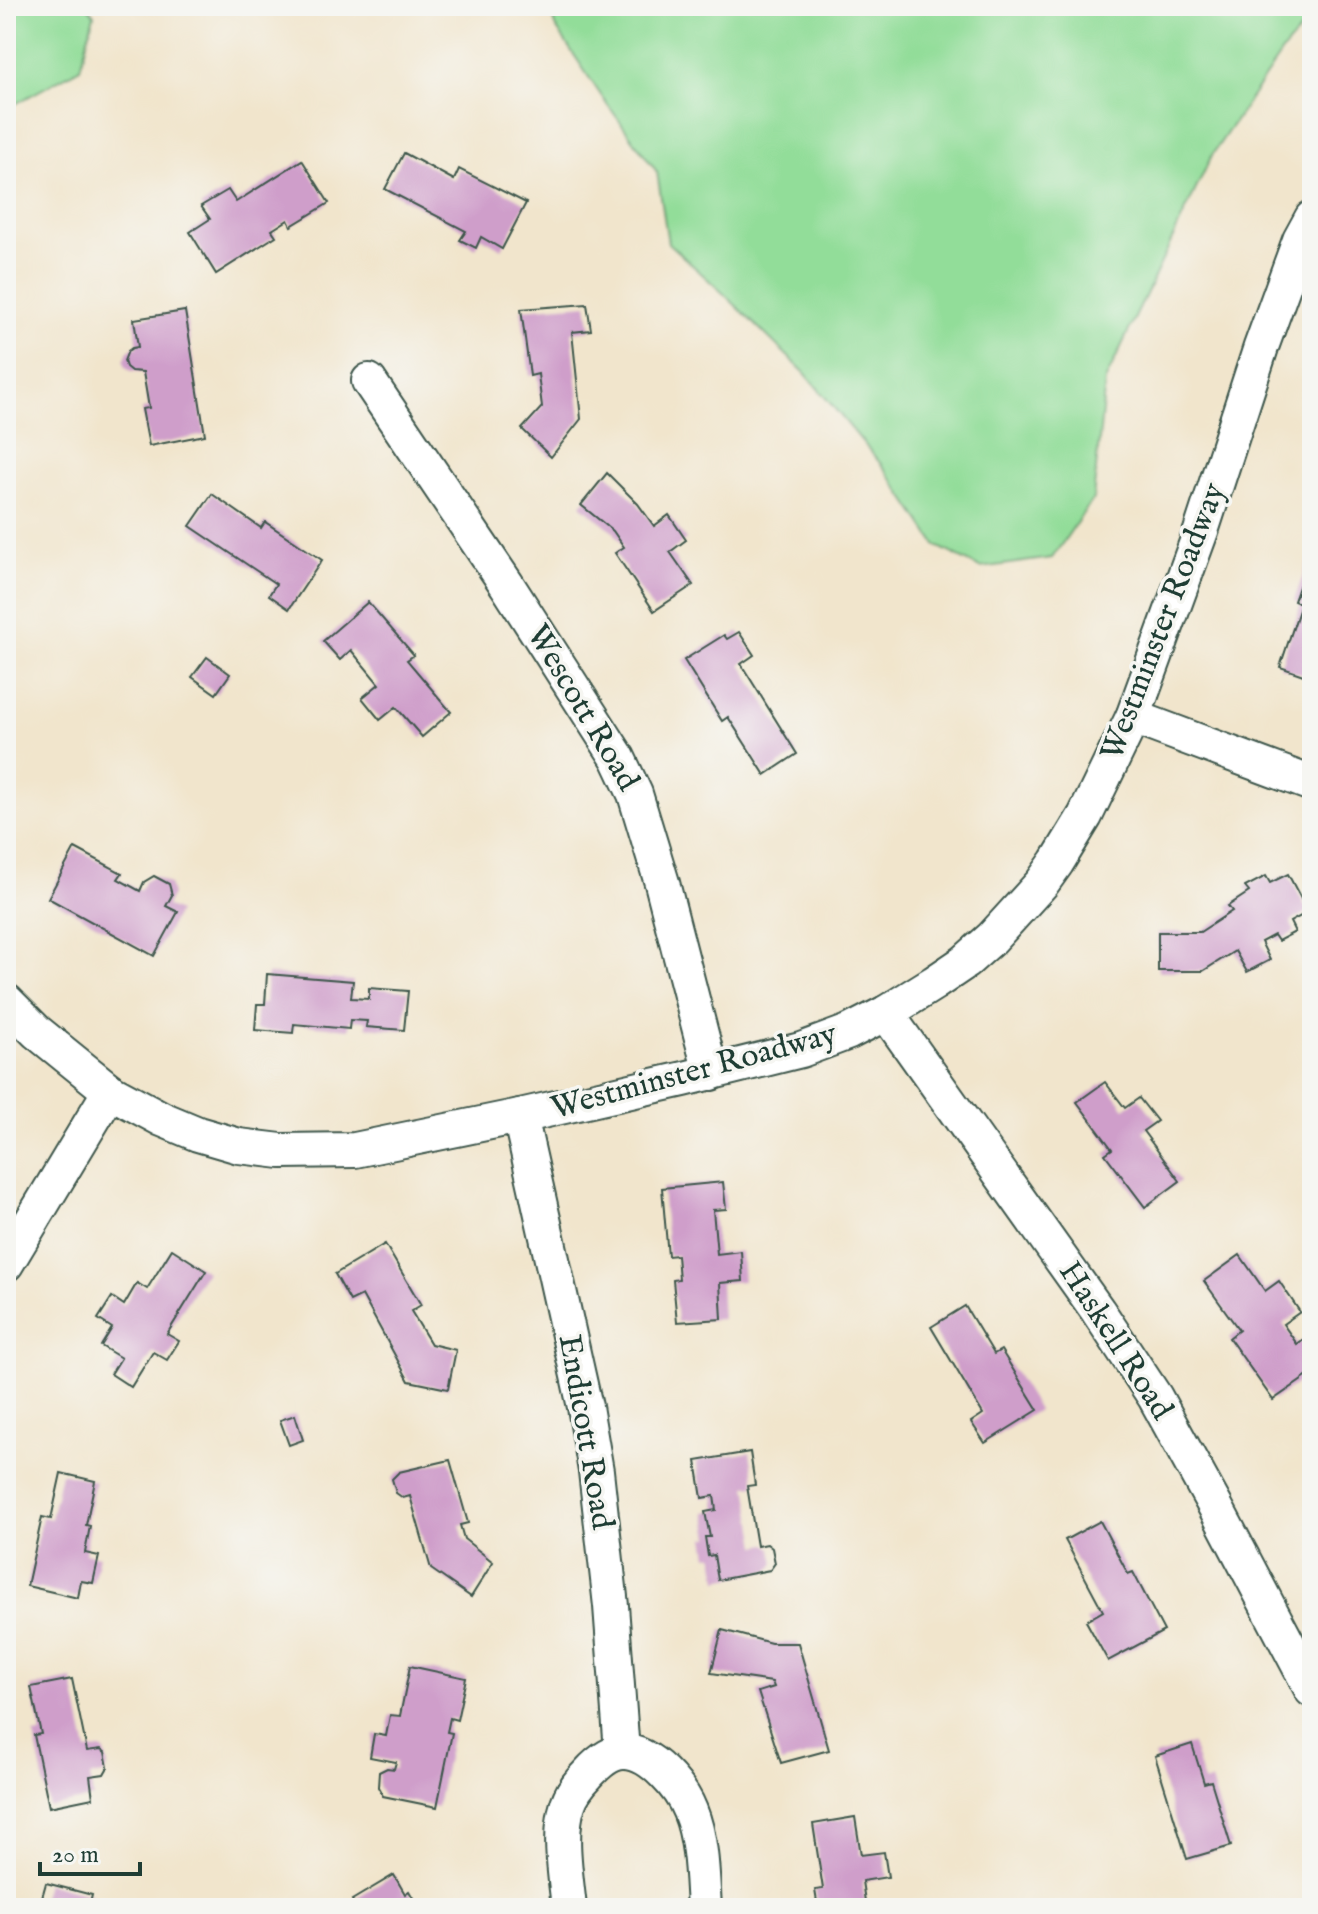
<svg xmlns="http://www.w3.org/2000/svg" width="1318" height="1914" viewBox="0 0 1318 1914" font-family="'IM FELL English',serif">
<rect width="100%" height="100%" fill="#f6f6f2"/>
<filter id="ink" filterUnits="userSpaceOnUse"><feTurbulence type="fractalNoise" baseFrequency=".0125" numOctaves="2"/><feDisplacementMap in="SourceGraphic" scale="16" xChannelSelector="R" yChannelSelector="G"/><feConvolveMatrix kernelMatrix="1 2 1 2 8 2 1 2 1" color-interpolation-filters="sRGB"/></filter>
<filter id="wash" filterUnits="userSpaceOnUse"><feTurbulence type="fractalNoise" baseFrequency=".006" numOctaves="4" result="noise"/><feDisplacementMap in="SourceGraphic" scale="32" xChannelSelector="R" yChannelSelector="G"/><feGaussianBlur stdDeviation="1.8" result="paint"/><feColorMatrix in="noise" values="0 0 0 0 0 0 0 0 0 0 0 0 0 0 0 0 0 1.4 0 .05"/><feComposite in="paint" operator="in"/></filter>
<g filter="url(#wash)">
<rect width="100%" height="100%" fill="#f1e5cc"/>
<g fill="#92dd99" stroke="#588d66" stroke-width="2">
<polygon points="6,6 87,6 94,15 80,68 6,109"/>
<polygon points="549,6 1312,6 1312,17 1284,49 1212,155 1105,381 1093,499 1052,558 980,568 937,546 886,470 805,373 723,293 668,243 657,172 602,97 555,26"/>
</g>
<g id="blocks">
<g fill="#cf9eca">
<polygon points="404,153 454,180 459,169 526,203 502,249 481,237 476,248 460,240 466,231 385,189"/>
<polygon points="302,160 329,203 291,226 288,220 272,230 276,236 216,274 190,232 210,219 201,206 228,190 236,202"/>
<polygon points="587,304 591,330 572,332 581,419 551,457 522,429 542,407 538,374 530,376 521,309"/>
<polygon points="185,311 205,435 149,446 142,409 149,408 143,372 131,371 126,367 124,361 128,351 132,348 138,347 134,319"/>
<polygon points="607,473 638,504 654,526 669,515 686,540 670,552 693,585 654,611 615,553 624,547 613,531 581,505"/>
<polygon points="212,494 261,528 265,522 322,560 289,609 269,595 276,584 190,526"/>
<polygon points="1312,550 1312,678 1280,667 1301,604 1294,601"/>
<polygon points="368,602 414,655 407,660 451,712 422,737 396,707 380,720 362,698 379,684 351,650 340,660 323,641"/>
<polygon points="739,632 754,655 741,664 797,754 765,775 728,717 722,721 684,660 724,635 727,639"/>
<polygon points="207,657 230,674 216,694 192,677"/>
<polygon points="75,848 122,873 118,879 140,891 144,882 154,876 169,884 172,895 166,906 178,912 154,956 48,898"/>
<polygon points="1288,874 1308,912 1290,922 1295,932 1278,941 1274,935 1261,942 1270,960 1247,972 1235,951 1203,971 1158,971 1158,932 1200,932 1232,911 1228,906 1249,892 1245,887 1266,876 1270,883"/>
<polygon points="267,974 353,981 351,998 369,999 369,988 408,991 404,1030 366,1027 367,1021 350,1020 349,1029 294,1024 293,1033 255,1030 257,1004 265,1004"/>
<polygon points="1105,1082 1125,1108 1139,1098 1157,1121 1143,1131 1180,1181 1145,1207 1105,1154 1112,1149 1077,1102"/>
<polygon points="723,1182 726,1209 713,1210 717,1254 741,1251 743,1281 720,1283 722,1319 677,1322 673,1280 679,1279 677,1255 668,1256 662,1188"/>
<polygon points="385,1244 421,1305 411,1311 431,1344 456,1350 448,1389 409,1381 362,1295 350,1301 335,1274"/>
<polygon points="172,1249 206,1271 167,1334 179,1341 167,1360 153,1352 131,1387 111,1374 121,1358 101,1346 112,1328 98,1319 112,1297 124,1305 137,1283 147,1289"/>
<polygon points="1240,1255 1265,1291 1279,1281 1300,1312 1283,1324 1297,1344 1307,1337 1312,1345 1312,1373 1273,1400 1229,1338 1239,1330 1204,1281"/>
<polygon points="965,1306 994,1354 1001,1350 1038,1410 985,1443 971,1422 983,1414 931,1327"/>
<polygon points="295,1415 303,1440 289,1445 280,1420"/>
<polygon points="750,1452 755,1485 747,1486 757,1546 767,1544 772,1548 775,1563 770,1570 718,1580 714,1555 708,1556 705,1537 710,1537 705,1512 716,1510 714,1496 702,1498 696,1461"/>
<polygon points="450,1460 468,1523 460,1525 464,1539 493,1562 471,1597 431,1569 410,1496 403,1498 396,1493 392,1479 399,1472"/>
<polygon points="61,1473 95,1481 86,1525 90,1526 85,1553 99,1556 93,1583 81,1581 78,1598 27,1586 42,1517 51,1519"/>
<polygon points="1100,1521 1128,1574 1133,1572 1164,1631 1108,1661 1086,1621 1103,1611 1065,1540"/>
<polygon points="722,1630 771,1643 798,1643 829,1750 781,1763 758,1692 774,1687 772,1682 711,1673"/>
<polygon points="410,1666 466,1678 457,1720 450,1718 447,1732 452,1733 437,1807 383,1796 378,1787 379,1772 387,1768 394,1769 396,1762 370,1757 374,1734 386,1736 390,1715 400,1716"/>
<polygon points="72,1679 87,1751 101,1749 105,1752 108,1767 104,1774 90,1776 93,1798 49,1807 34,1735 41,1734 31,1687"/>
<polygon points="1192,1744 1204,1783 1211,1781 1231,1846 1187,1859 1155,1756"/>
<polygon points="855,1817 861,1855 884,1852 888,1877 862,1881 866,1908 818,1908 815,1890 823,1889 813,1824"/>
<polygon points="394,1875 405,1894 409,1891 419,1908 357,1908 352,1900"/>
<polygon points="46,1883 92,1895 89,1908 39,1908"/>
</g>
</g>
</g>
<g filter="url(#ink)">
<use href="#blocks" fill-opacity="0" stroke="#3e564b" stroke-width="2"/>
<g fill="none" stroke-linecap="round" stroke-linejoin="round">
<g stroke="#3e564b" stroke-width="38">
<g id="minor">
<polyline points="369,381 507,585 618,758 635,794 662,883 711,1073"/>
<polyline points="1133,717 1312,784"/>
<polyline points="6,1001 37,1032 110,1091 162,1119 198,1134 239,1146 281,1151 355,1150 520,1116 684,1079 801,1050 849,1032 886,1013 934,983 965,962 992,938 1042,883 1057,862 1085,816 1133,717 1201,531 1261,347 1300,240 1312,218"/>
<polyline points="886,1013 1098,1311 1155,1397 1215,1506 1312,1690"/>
<polyline points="520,1116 585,1407 596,1471 611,1606 622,1752"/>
<polyline points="6,1264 110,1091"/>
<path d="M569,1908C566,1877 558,1834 568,1804C572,1792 579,1783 588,1774C597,1764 610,1752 624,1752C651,1752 681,1788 690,1811C702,1840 702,1877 704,1908"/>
</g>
</g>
<use href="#minor" stroke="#fff" stroke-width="34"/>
</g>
</g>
<g text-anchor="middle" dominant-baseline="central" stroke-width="7" stroke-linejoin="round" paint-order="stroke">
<g font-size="32" fill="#1f3d34" stroke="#f6f6f2">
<text transform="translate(1164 622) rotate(-69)">Westminster Roadway</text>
<text transform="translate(582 708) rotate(59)">Wescott Road</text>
<text transform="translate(694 1072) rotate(-15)">Westminster Roadway</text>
<text transform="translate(1115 1341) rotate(57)">Haskell Road</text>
<text transform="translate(585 1432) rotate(80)">Endicott Road</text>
</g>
</g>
<rect width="1318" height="1914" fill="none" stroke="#f6f6f2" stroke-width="32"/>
<path d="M40 1862v12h100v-12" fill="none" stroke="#1f3d34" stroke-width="4"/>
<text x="52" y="1862" font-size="24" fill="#1f3d34" stroke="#f6f6f2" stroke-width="6" paint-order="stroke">20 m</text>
</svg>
